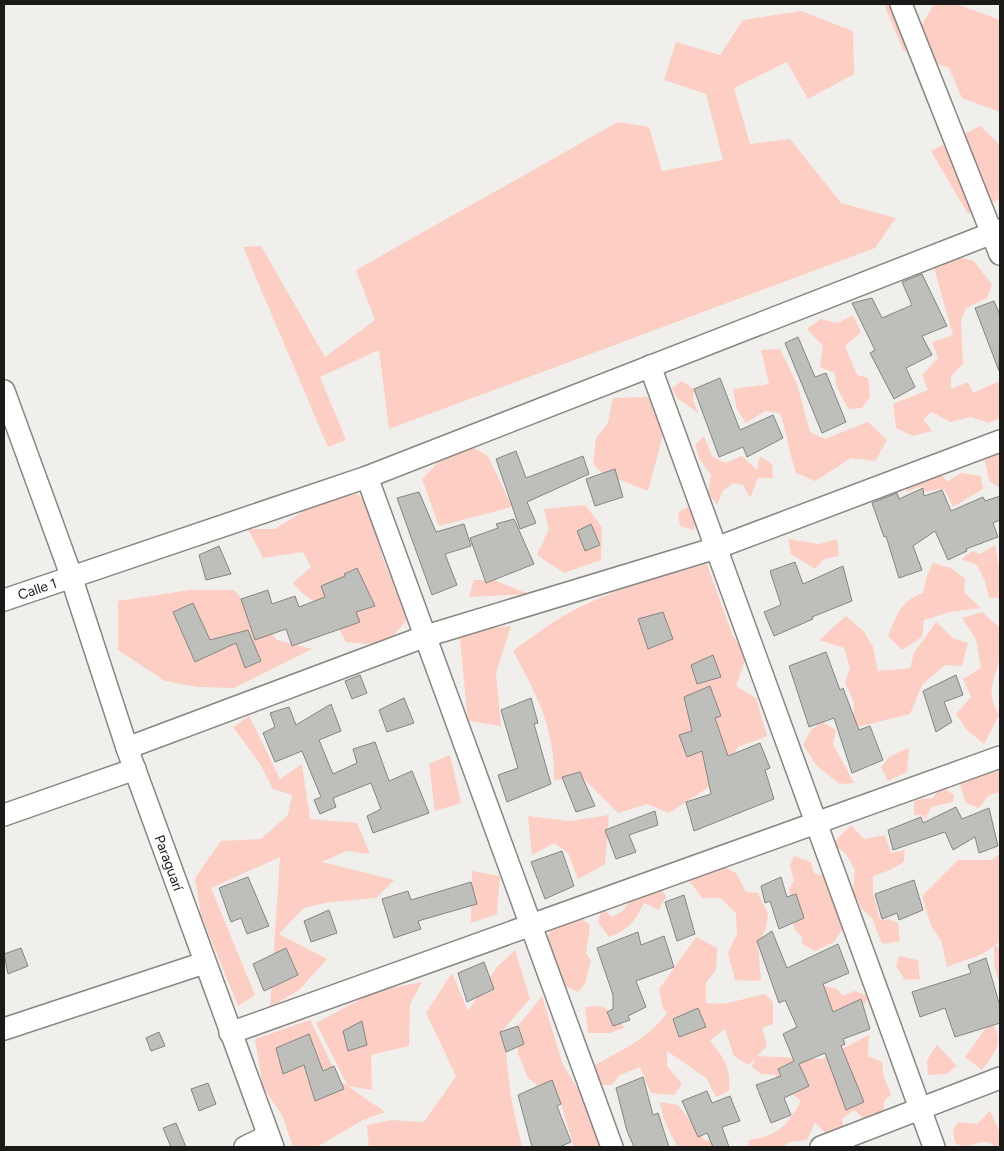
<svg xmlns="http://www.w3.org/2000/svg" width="1004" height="1151" viewBox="0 0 1004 1151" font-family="Figtree,sans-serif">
<rect width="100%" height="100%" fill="#f1efec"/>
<g fill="#fdcec4">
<polygon points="884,4 896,4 920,28 934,4 957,4 1000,20 1000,112 962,98 949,68 903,50"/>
<polygon points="801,11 853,31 854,74 808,99 787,62 734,88 750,144 790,139 841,203 896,218 875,248 389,429 379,350 320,377 346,440 328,447 243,247 261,246 325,357 375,320 356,270 618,122 649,127 662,171 723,160 706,94 664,80 676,42 720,55 743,20"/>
<polygon points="980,126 1000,145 1000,199 968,214 931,151"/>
<polygon points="953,255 974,261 992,285 987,298 966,308 961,321 963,364 951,376 951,389 968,382 973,393 997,382 1000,383 1000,418 989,423 971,417 950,422 932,412 923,419 932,431 913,436 896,428 893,404 928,390 922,375 938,358 932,342 953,335 934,268"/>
<polygon points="853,315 861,332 845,346 857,375 868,378 870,397 862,408 848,409 836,385 835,373 820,367 823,346 807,329 820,319 838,323"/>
<path d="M780,349L797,384L810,432L825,439L868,422L887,440L875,461L851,458L815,481L796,473C789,453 787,433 780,413L765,411L746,423L737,409L733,389L769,384L761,350Z"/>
<polygon points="682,381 694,389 693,400 698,413 677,398 672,388"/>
<polygon points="648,397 665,427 648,491 602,473 593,464 596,438 608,423 613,398"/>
<polygon points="704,436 712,456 726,463 742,456 757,470 760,456 772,464 773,478 758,478 750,498 743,485 733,483 723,491 717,505 708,493 711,475 700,460 695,445"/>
<polygon points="469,445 488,456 512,507 439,526 422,479 443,457"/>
<polygon points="1000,449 1000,488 989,481 984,456"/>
<polygon points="938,470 947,482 961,473 981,476 983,489 953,507 945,490 940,489 925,492 923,486 906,492 909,480"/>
<polygon points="357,494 371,507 383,560 408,618 389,641 365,644 346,642 331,614 302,593 293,583 311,567 303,552 263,558 248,529 275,529 318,502"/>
<polygon points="585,505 602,527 601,560 564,573 537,555 549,529 544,509"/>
<polygon points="687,507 699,515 694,530 680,526 678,513"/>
<polygon points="788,539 819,544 837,539 839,556 824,559 815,569 791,554"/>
<polygon points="995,545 1000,572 1000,598 989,598 985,581 977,565 961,559 972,551 980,554"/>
<path d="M933,563L951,568L965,579L964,592L981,608L950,612L924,620L922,637L902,650L888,636C897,615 900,601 923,593L927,575Z"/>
<path d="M707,564L731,632L746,658L736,686L756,698L767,736L738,747L709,787L669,813L647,804L618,813L583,778L554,780C555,729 537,695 513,651C534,635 556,619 580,607C619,587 665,576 707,564Z"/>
<polygon points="474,580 494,580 528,594 469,597"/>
<polygon points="190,590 234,590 277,640 312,649 234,688 198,687 165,681 118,650 118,601"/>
<path d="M982,612L1000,628C1000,636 1002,647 1000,655C996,681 984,689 999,715L984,744L967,730L956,714L971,697L963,679L981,668L976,639L962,618Z"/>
<polygon points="846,616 864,632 873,647 878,671 910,668 914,653 936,622 953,638 968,643 962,666 945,665 922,685 910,714 854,728 854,703 845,682 850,669 844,648 819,640"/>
<polygon points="511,626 496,673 501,726 468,721 459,632"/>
<polygon points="249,716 280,779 302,764 310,819 357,823 370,854 346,851 322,862 394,880 376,898 330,902 304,908 279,934 327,959 299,990 270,1007 280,857 211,888 255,995 238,1006 201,915 195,878 221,841 261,839 288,815 292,795 273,789 260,764 233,727"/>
<polygon points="822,722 836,730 833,744 854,783 840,784 818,767 803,745 811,730"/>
<polygon points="909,748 907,772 888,781 881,767 890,756"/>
<polygon points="450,755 461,803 435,811 429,764"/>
<polygon points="996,768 1000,775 1000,792 989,795 979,808 966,803 958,778"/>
<polygon points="941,786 954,795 953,802 931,807 925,820 923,815 914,815 914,800 933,798"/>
<polygon points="609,815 605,864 578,879 568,853 554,843 532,855 528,816 570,821"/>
<polygon points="851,825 864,839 885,835 891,853 905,850 904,862 890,870 873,876 873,893 880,920 889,919 898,923 900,941 882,944 872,918 862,909 853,892 855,870 846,854 833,843"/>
<path d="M1000,854V941L995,946L1000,948V986L994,965V946C982,957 963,960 947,967L941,940L931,926L922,896L958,860H991Z"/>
<polygon points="794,856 811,862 814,873 829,877 847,922 834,942 815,951 802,944 802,937 794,929 789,889 794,881 790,866"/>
<polygon points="718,864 736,873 746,892 758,893 768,914 766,928 758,945 761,981 735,980 728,953 737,934 736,913 720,898 702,898 689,880 698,870"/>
<polygon points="472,871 500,876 497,914 471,923"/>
<path d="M661,889L666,896L659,910L644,903C636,920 627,931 609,937L598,922L602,908L612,917L624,910L633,895Z"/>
<polygon points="578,916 590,925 586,954 591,960 585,984 578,992 557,982 544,949 551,926"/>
<path d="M696,937L717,948L716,970L706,983V1003C728,1006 743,998 765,994L773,1002V1024L762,1028L767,1046L757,1056L822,1059L869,1035L868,1056L882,1062L884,1077L891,1095L884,1101V1113L865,1119L854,1110L842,1119L844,1129L828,1136L815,1122L807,1140L790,1142L782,1147H748L749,1140C779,1135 786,1127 801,1101L781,1086L775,1075L761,1074L752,1067L755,1059L748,1065L734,1056L725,1029L710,1040C724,1059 731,1067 729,1091L716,1097L706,1078L667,1051V1066L682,1084L674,1095L651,1093L640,1067L620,1075L612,1085H593V1066C619,1052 649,1038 667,1013L663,1009L659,989Z"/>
<polygon points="515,950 530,999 500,1033 506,1052 511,1098 522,1147 369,1147 367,1125 392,1120 424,1122 456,1076 426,1013 452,973 468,1011 497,967"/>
<polygon points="899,956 918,960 920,979 905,980 896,966"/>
<polygon points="422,982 410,1004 409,1046 371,1055 372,1090 348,1086 385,1112 363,1120 317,1147 293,1147 282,1115 263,1087 255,1039 310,1020 340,1081 348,1086 316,1023 376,991"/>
<path d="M820,985L837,989L843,996L854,991L869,996C862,1013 841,1018 824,1022Z"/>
<polygon points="542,996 563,1065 588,1105 602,1147 574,1147 561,1104 528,1078 518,1054 518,1026"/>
<polygon points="601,1006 616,1014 624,1028 610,1033 588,1033 585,1007"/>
<path d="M992,1021C1004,1044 996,1051 982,1070L965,1057C975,1045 981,1033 992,1021Z"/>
<polygon points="937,1045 957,1066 946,1074 928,1075 927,1060"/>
<path d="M660,1102L678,1105L705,1140L716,1142L719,1147H678C670,1133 662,1119 660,1102Z"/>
<path d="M990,1111L1000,1133V1147C994,1147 993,1143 986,1142C972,1141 971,1151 955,1143L953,1130L958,1122L977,1124Z"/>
</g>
<g fill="#bebeba" stroke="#858581">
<polygon points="922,274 947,326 922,336 932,355 906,368 915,387 894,399 870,353 875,350 852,303 872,298 882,318 912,305 902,282"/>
<polygon points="994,301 1000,315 999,371 975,308"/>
<polygon points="798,337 815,377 826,373 846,422 822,433 785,343"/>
<polygon points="720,378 740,430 773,415 783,438 747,457 743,447 719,457 694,389"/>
<polygon points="516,451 526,478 583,456 589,474 527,502 536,523 520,529 496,459"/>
<polygon points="615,469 623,497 595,506 586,479"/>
<polygon points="923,488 924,496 942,490 951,511 983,497 985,501 1000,496 1000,520 993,523 998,537 966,549 967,551 948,560 935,531 913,546 922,570 899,578 886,536 884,537 872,503 897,493 899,499"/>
<polygon points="419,492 436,532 464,524 471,546 445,554 457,585 432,595 397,498"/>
<polygon points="514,519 534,564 486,583 470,538 498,528 496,524"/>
<polygon points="591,524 600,545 585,551 577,531"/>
<polygon points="219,546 231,574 206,580 199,555"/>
<polygon points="795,562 803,584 843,566 852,601 812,617 813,619 774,636 764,612 781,605 770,571"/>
<polygon points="357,568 375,606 356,612 360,622 292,646 286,629 255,640 241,599 268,590 272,604 295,596 299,607 325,597 321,586 345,576 344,574"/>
<polygon points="193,603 210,640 248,630 261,661 245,668 236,643 195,662 173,612"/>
<polygon points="663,612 673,639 648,649 638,619"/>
<polygon points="826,652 840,690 843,688 859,730 870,726 883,760 852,773 834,718 809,727 789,666"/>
<polygon points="713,655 721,677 697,684 691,665"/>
<polygon points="360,675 367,693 352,699 345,681"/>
<polygon points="956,675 963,695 944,702 952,722 936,732 923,691"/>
<polygon points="710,686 721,716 715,718 728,756 760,743 770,768 765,770 774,799 694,831 686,802 711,794 702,751 687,757 679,735 692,731 684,697"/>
<polygon points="404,698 414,723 387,732 379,710"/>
<polygon points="531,698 538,723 534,724 551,784 507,802 498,775 518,768 501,710"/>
<polygon points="331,704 341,731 319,740 333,774 357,763 353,749 375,742 389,781 412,771 429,813 373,833 367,816 381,809 371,783 333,798 336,807 320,814 314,800 321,797 302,751 275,762 263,733 275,727 270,713 289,707 296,725"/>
<polygon points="580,772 595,806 576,812 562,777"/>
<polygon points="956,807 962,819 989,808 998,846 979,853 975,837 953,850 945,832 893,850 888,830 921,817 923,823"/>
<polygon points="655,811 658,825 629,835 636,852 616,859 605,830"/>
<polygon points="562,851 574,886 545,899 531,862"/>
<polygon points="248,877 269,926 247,934 241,918 231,922 219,888"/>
<polygon points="781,877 787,897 796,894 804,918 779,929 770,901 765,903 761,886"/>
<polygon points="914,880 923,910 899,920 897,913 882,919 875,894"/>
<polygon points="471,882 477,904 418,921 421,929 394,938 382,899 408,891 411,900"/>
<polygon points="684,895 695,934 677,941 665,902"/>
<polygon points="329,910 337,933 311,942 304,921"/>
<polygon points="772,931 787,968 838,944 849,973 823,984 833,1012 861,999 870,1029 843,1039 845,1044 841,1046 864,1102 846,1110 825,1053 799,1064 809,1086 784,1098 791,1115 771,1123 756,1085 781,1076 778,1069 794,1061 783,1034 797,1027 785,1000 779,1003 757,941"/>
<polygon points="638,932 641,945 664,936 674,967 636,981 646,1007 628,1016 630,1020 613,1026 607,1012 613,1009 613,995 597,948"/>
<polygon points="21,948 28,966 8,974 4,954"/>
<polygon points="286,948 298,975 264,991 253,964"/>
<polygon points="986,958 1000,1006 1000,1023 955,1037 945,1008 920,1017 912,992 971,973 968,965"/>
<polygon points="484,962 494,989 467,1002 458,973"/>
<polygon points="698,1008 706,1027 679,1037 673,1019"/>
<polygon points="362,1021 367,1045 348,1051 343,1031"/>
<polygon points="518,1026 524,1044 506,1052 500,1032"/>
<polygon points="159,1032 165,1046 151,1051 146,1038"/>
<polygon points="309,1034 323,1071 334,1066 344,1089 315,1101 304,1065 283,1074 276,1048"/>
<polygon points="643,1077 653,1115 658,1113 669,1147 634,1147 627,1131 616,1088"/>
<polygon points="552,1080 561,1104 557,1106 571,1142 559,1147 532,1147 518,1095"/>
<polygon points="208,1083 216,1104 199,1111 191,1089"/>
<polygon points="707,1091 712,1103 730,1096 740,1121 722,1127 729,1147 713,1147 707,1133 698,1137 682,1101"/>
<polygon points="176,1123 186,1147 171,1147 163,1128"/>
</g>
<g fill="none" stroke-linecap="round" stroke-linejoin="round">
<g stroke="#878682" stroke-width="24">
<g id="minor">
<polyline points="901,4 1000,254"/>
<polyline points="650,366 934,1147"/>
<path id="s1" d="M4,391L67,564L127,748L273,1147"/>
<polyline points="367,477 612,1147"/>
<path id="s2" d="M4,600L367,477L1000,230"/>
<polyline points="127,748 426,636 716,548 1000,441"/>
<polyline points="4,815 135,769"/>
<polyline points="4,1029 204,963"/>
<polyline points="230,1033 1000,757"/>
<polyline points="245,1147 268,1136"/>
<polyline points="821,1147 1000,1078"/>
</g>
</g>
<use href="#minor" stroke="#fff" stroke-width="21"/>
</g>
<g text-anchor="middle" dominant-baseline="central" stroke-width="4" stroke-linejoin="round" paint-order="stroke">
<g font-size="14" fill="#1b1a19" stroke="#fff">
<text stroke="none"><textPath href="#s2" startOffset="35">Calle 1</textPath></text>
<text stroke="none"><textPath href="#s1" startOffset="500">Paraguarí</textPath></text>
</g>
</g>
<rect width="1004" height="1151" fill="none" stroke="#1b1a19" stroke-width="10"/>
</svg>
